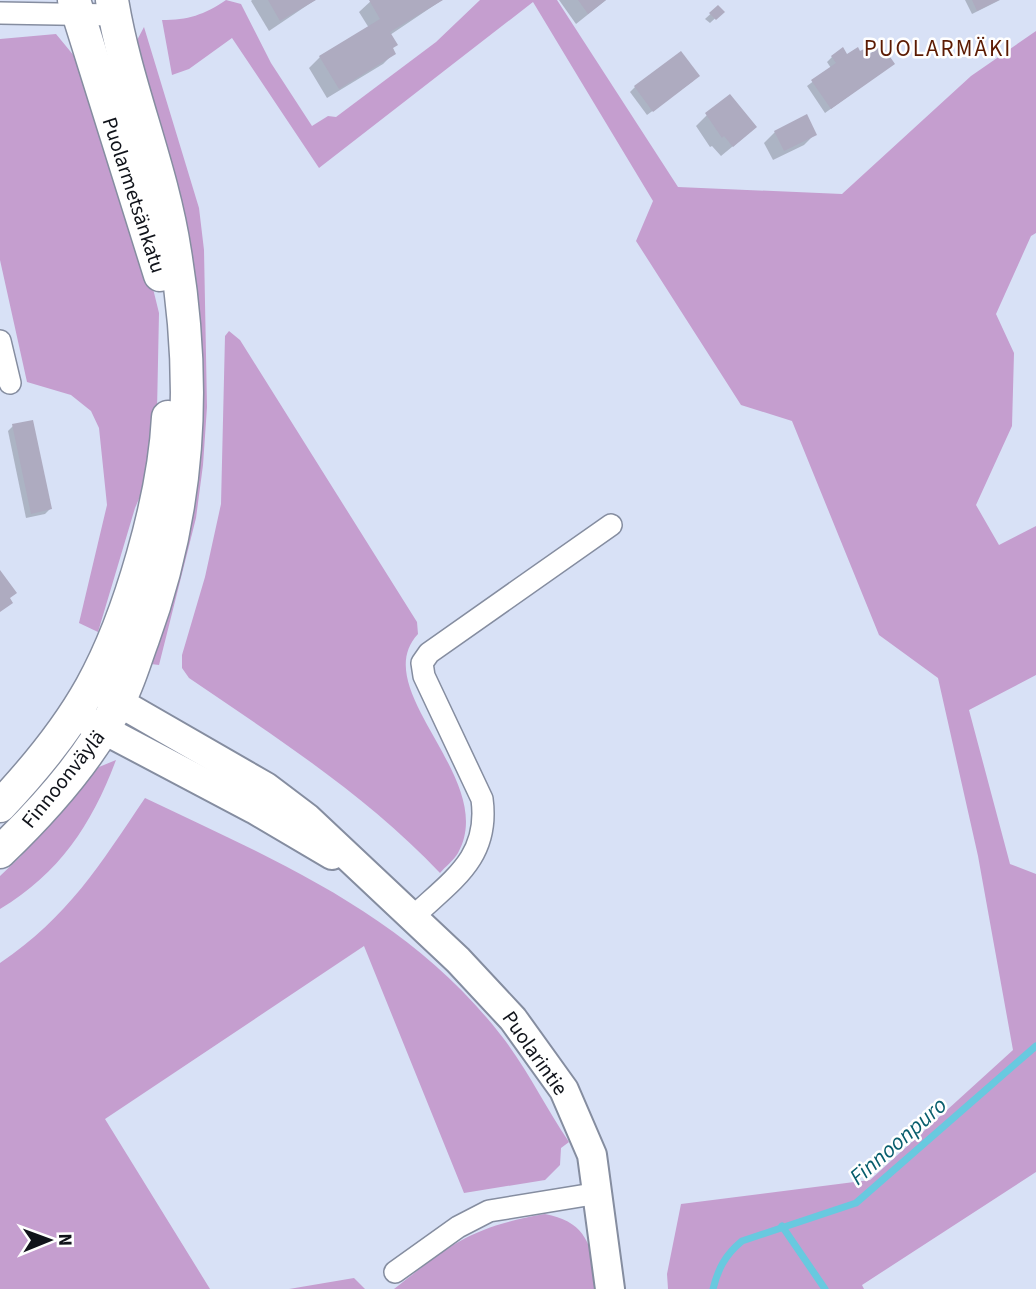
<svg xmlns="http://www.w3.org/2000/svg" width="1036" height="1289" viewBox="0 0 1036 1289" font-family="'Source Sans 3',sans-serif">
<rect width="100%" height="100%" fill="#d8e1f6"/>
<g fill="#c59ecf">
<path d="M226,0L241,4L271,63L312,126L328,116L336,117L436,42L480,0H557L678,187L842,194L971,76L1036,31V233L1031,236L996,314L1014,353L1012,426L976,505L999,545L1036,526V675L969,710L1010,864L1036,874V1172L862,1285L864,1289H668L667,1274L681,1204L870,1180L1013,1050L978,856L938,678L879,635L792,421L741,405L636,241L653,201L533,2L319,168L232,38L189,69L172,75L162,20C188,20 204,15 226,0Z"/>
<polygon points="144,27 199,208 204,250 207,407 203,465 196,518 159,665 151,664 151,651 189,492 135,44"/>
<polygon points="56,34 84,68 133,207 159,313 156,459 135,508 98,632 79,623 107,505 99,428 91,411 71,395 27,382 0,260 0,39"/>
<path d="M229,331L240,340L417,622L418,634C366,690 499,779 458,853C454,860 445,867 440,873C366,795 277,738 189,678L182,668V655L205,577L221,504L225,336Z"/>
<path d="M116,760C92,824 60,873 0,909V876L20,857L99,767Z"/>
<path d="M145,798C277,861 407,915 500,1034C527,1068 545,1107 569,1142L561,1148L560,1165L545,1180L464,1193L364,946L105,1119L210,1289H0V963C69,916 99,866 145,798Z"/>
<path d="M545,1214C588,1222 593,1248 597,1289H394C451,1244 470,1227 545,1214Z"/>
<polygon points="354,1278 365,1289 289,1289"/>
</g>
<g fill="#0003">
<polygon points="315,0 269,31 251,1 252,0"/>
<polygon points="372,0 442,0 390,35 394,53 383,64 327,98 309,68 320,57 369,28 359,12"/>
<polygon points="559,0 606,0 576,24"/>
<polygon points="965,0 1000,0 972,14"/>
<polygon points="718,7 722,12 710,23 705,19"/>
<polygon points="832,57 868,57 893,64 825,113 807,86 831,68 827,62"/>
<polygon points="693,81 647,115 630,92 635,87"/>
<polygon points="707,115 744,137 721,156 712,146 710,147 696,126"/>
<polygon points="775,132 815,134 804,145 773,160 764,143"/>
<polygon points="13,426 50,509 45,514 26,518 8,431"/>
</g>
<g fill="none" stroke-linecap="round" stroke-linejoin="round">
<g stroke="#68c9df" stroke-width="7">
<polyline points="782,1226 825,1289"/>
<path d="M713,1289C718,1269 725,1255 742,1241L856,1203L1036,1046"/>
</g>
</g>
<g fill="#aeabc0">
<polygon points="268,0 316,0 280,21"/>
<polygon points="369,0 443,0 390,32 398,45 393,48 396,54 339,89 319,56 380,19"/>
<polygon points="578,0 606,0 588,14"/>
<polygon points="972,0 999,0 977,11"/>
<polygon points="718,5 725,12 716,20 709,13"/>
<polygon points="882,45 895,64 831,109 811,80 836,63 831,56 843,47 847,54 858,47 860,51 864,49 868,55"/>
<polygon points="681,51 700,76 653,112 634,86"/>
<polygon points="730,94 757,127 733,147 724,136 722,138 705,113"/>
<polygon points="807,114 817,135 784,151 774,131"/>
<polygon points="33,420 52,509 31,514 12,424"/>
<polygon points="0,570 17,593 10,598 13,603 0,612"/>
</g>
<g fill="none" stroke-linecap="round" stroke-linejoin="round">
<g stroke="#858da0" stroke-width="24">
<g id="street">
<polyline points="0,13 114,15"/>
<polyline points="0,341 10,383"/>
<path d="M413,917C452,880 490,858 482,799L424,676L422,663L429,653L611,525"/>
<polyline points="395,1272 458,1227 489,1211 599,1193"/>
</g>
</g>
<g stroke="#858da0" stroke-width="32">
<g id="secondary">
<polyline points="101,692 266,787 307,818 458,960 513,1019 564,1090 592,1155 610,1289"/>
<polyline points="74,714 254,809 332,855"/>
</g>
</g>
<g stroke="#858da0" stroke-width="35">
<g id="primary">
<polyline points="74,0 160,275"/>
<path d="M0,806C33,771 67,730 91,687C130,617 164,497 168,417"/>
<path d="M0,852C45,809 90,759 118,703C129,683 135,660 143,639C190,511 197,386 175,252C162,166 126,86 112,0"/>
</g>
</g>
<use href="#street" stroke="#fff" stroke-width="21"/>
<use href="#secondary" stroke="#fff" stroke-width="28"/>
<use href="#primary" stroke="#fff" stroke-width="32"/>
</g>
<g text-anchor="middle" dominant-baseline="central" stroke-width="5" stroke-linejoin="round" paint-order="stroke">
<g font-size="21" fill="#10131a" stroke="#fff">
<text transform="translate(134 195) rotate(72)">Puolarmetsänkatu</text>
<text transform="translate(63 779) rotate(-51)">Finnoonväylä</text>
<text transform="translate(535 1053) rotate(55)">Puolarintie</text>
</g>
<g font-size="23" letter-spacing="2" fill="#5c1b03" stroke="#fff">
<text x="938" y="48">PUOLARMÄKI</text>
</g>
<g font-size="23" font-style="italic" fill="#085e6d" stroke="#fff">
<text transform="translate(898 1141) rotate(-41)">Finnoonpuro</text>
</g>
</g>
<g transform="translate(49 1240) rotate(89)" stroke="#ffffff" stroke-width="5" paint-order="stroke">
<path d="M0-5L12 26L0 18L-12 26Z" fill="#10131a"/>
<text y="-10" font-size="19" font-weight="bold" text-anchor="middle" fill="#10131a">N</text>
</g>
</svg>
